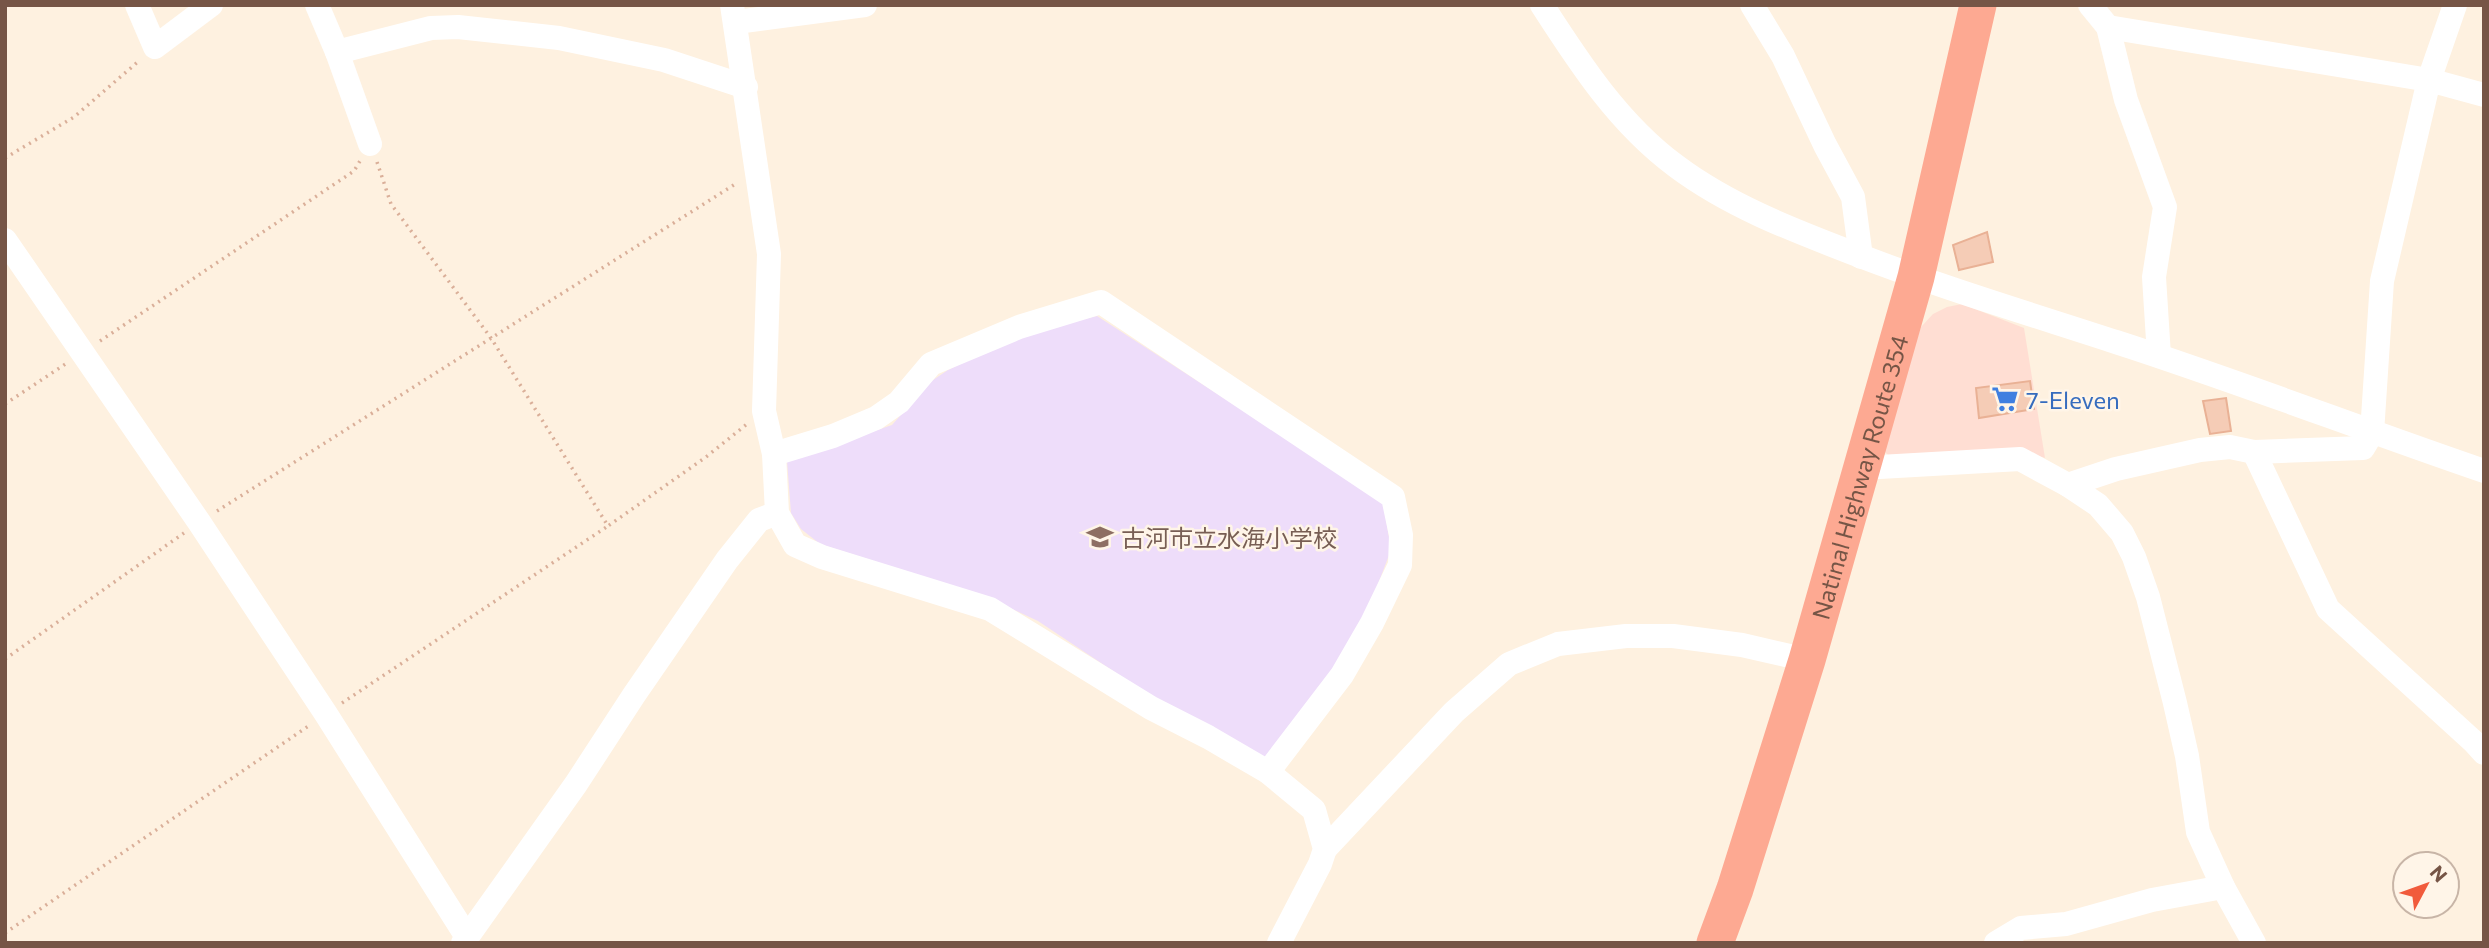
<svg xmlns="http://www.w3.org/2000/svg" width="2489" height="948" viewBox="0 0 2489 948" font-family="Commissioner,'Noto Sans JP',sans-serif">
<rect width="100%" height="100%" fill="#fef1e0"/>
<polygon fill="#ffded3" points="1962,304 2024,328 2045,458 2024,451 1888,455 1881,448 1921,327 1933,314 1947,307"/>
<polygon fill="#eeddfa" points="1097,316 1383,501 1391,550 1370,605 1332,672 1268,761 1161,703 1038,621 986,597 820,544 801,529 791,513 787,461 892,425 930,382 948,370 1023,333"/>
<g fill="#f5ccb6" stroke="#e9b195" stroke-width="2">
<polygon points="1987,232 1993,262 1959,270 1953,245"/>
<polygon points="2030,381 2034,409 1979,418 1976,388"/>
<polygon points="2226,398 2231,431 2210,434 2203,401"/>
</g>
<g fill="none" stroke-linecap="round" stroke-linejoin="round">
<g stroke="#daaf99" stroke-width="3.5" stroke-dasharray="2 5" stroke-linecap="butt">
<polyline points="5,158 74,117 140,60"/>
<polyline points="377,162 391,204 491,338 608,526 706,457 747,424"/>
<polyline points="100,341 354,171 360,161"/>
<polyline points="5,404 67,363"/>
<polyline points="217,511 737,183"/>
<polyline points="5,659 184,533"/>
<polyline points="342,703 608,526"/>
<polyline points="5,933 310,725"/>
</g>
<g stroke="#fff" stroke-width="24">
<polyline points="137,5 155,47 211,5"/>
<polyline points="317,5 337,52 370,144"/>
<polyline points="732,5 769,254 764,411 774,454 777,513 795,545 822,557 990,609 1151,708 1208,737 1268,772 1314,810 1325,849 1320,864 1279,943"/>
<path d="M1542,5C1580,64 1619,124 1676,166C1728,205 1790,229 1850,252C1937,286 2027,313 2116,342C2240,382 2361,429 2484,471"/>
<polyline points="1752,5 1783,56 1825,145 1853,197 1861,257"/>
<polyline points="2090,5 2108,27 2126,100 2165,207 2154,277 2159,356"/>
<polyline points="736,22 865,5"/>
<polyline points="2108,27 2429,80 2484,95"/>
<polyline points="337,52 431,28 458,27 559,38 664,60 746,87"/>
<polyline points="5,240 199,522 326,714 467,937"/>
<polyline points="2254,452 2328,609 2474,742 2484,753"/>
<polyline points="774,454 833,436 876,418 899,402 931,364 1019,327 1101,302 1393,497 1401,535 1400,565 1372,623 1342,675 1268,772"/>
<polyline points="1862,468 2020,459 2068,485 2098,505 2122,533 2134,557 2148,597 2175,703 2187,756 2198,832 2223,887 2254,943"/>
<polyline points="2068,485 2116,469 2200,450 2230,447 2254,452 2363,448 2372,433 2382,281 2429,80 2455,5"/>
<polyline points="1325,849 1454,712 1509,664 1558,644 1626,636 1673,636 1742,645 1807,660"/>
<polyline points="463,943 576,784 634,695 727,560 759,520 777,513"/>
<polyline points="1996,943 2021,928 2066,924 2152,900 2223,887"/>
</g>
<path stroke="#fda992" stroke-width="37" id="s1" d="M1715,943L1735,889L1807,660L1916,277L1978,5"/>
</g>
<defs>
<g id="supermarket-bare" transform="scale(2.1)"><path d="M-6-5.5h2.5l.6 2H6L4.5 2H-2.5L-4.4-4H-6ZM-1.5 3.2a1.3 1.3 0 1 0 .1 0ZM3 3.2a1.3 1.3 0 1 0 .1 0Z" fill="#3f7fe0" stroke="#fff5e8" stroke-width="2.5" paint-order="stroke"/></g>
<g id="school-bare" transform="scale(2.1)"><path d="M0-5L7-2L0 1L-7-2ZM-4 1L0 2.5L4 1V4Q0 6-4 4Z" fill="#8d6e63" stroke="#fff5e8" stroke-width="2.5" paint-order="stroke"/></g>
</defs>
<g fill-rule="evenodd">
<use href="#supermarket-bare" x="2005" y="399"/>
<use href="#school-bare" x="1100" y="537"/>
</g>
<g text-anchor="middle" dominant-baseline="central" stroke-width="5" stroke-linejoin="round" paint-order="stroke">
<g font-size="24" fill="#366cbe" stroke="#fff5e8" text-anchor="start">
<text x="2026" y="399">7-Eleven</text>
</g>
<g font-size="24" fill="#765546" stroke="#fff5e8">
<text stroke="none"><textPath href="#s1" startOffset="488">Natinal Highway Route 354</textPath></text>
</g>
<g font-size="24" fill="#785e54" stroke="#fff5e8" text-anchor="start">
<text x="1121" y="537">古河市立水海小学校</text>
</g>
</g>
<rect width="2489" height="948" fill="none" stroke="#765546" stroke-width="14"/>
<g transform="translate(2426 885) rotate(49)"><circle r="33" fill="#fff5e8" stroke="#c8b5a7" stroke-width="2"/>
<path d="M0-5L12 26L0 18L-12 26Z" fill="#f15b3c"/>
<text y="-10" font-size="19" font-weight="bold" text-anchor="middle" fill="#765546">N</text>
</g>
</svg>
